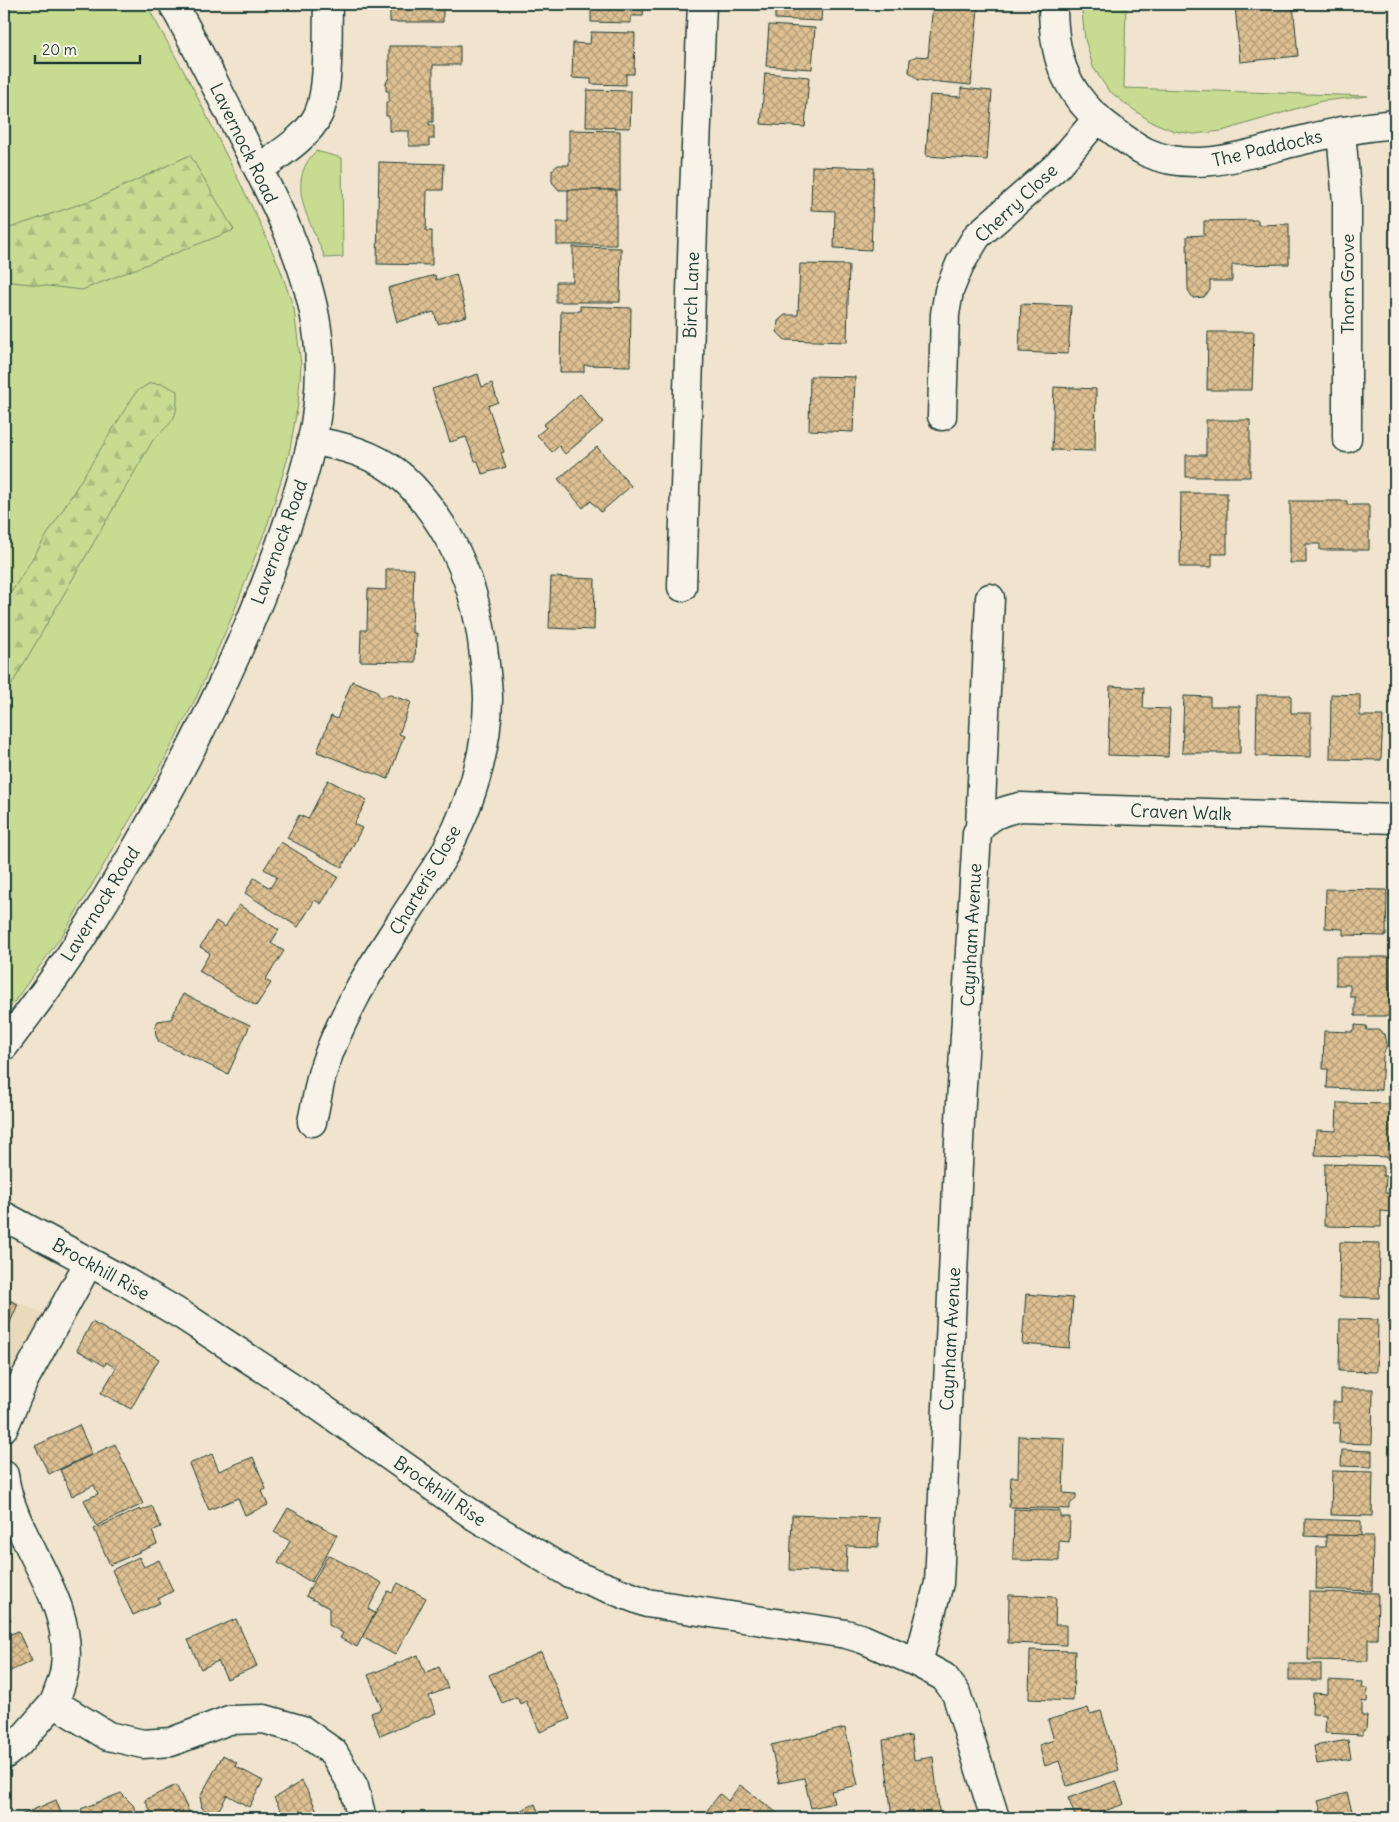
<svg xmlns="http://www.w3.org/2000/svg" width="1399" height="1822" viewBox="0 0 1399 1822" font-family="Delius,sans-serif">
<defs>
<pattern id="forest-firs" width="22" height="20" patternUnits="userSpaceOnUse" patternTransform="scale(1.25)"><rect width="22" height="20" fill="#c7dc91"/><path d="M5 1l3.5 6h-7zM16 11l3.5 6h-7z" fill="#aabe7e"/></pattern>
<pattern id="building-cross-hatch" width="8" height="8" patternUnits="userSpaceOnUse" patternTransform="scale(1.25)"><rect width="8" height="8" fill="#dec092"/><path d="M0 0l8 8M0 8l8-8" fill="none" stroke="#b39d78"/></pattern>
</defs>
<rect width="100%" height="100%" fill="#f0e4ce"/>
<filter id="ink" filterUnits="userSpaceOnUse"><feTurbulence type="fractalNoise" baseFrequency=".02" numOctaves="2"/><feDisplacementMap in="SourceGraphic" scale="10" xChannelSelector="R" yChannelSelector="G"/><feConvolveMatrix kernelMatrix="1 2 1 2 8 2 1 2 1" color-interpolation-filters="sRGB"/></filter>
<g filter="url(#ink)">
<polygon fill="#ebd9bc" points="4,1297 43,1313 4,1384"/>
<g fill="#c7dc91" stroke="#738c62">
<polygon points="4,4 146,4 192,86 258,219 281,271 294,309 301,365 298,404 289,454 268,523 231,619 198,694 158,772 65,931 4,1016"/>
<polygon points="1084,4 1126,4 1124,88 1368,96 1322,101 1222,131 1194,134 1174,131 1150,121 1127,105 1108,90 1093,67 1085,39 1082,12"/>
<path d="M316,151L342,158L343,257L325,258C312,223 283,184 316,151Z"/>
</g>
<g fill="url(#forest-firs)" stroke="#738c62">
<polygon points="190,155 234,230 82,290 4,281 4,230 98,198"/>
<path d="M150,383L163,384L177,391C178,421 173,420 153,440L4,698V604L136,392Z"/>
</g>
<g fill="url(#building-cross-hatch)" stroke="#1f3d34">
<polygon points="387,4 443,4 443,22 390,22 390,7 387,7"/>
<polygon points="591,4 644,4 643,16 631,16 631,23 591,22"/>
<polygon points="775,4 822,4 821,21 775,19"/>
<polygon points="933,4 978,8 971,85 918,80 909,72 910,59 917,56 928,57"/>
<polygon points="1249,4 1293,4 1298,56 1240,62 1235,5"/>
<polygon points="769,25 815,28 812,69 766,66"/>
<polygon points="591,32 635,33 634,74 626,74 626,85 591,84 591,79 572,78 573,43 590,44"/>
<polygon points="389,46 460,46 460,65 433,65 433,122 429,122 429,125 434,125 434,139 429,139 429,146 409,146 409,131 389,131 389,116 386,116 386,102 389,102 389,91 386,91 386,83 389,77"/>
<polygon points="765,73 809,77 805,127 761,124"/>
<polygon points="961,88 992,91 987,160 926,156 930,95 961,97"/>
<polygon points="587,90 631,91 630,128 586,127"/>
<polygon points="569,130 620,131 620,190 559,190 552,182 552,170 558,165 569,165"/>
<polygon points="379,162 444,164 443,190 427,190 426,231 432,231 432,265 377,264"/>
<polygon points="812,166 874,168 871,250 834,248 835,211 811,210"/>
<polygon points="568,190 616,190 616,245 557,245 557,222 568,222"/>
<polygon points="1258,220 1258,225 1289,224 1289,264 1232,265 1232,281 1210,281 1210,290 1204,297 1193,298 1188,290 1187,236 1204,235 1204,221"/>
<polygon points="573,247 621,248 620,302 556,302 556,282 573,282"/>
<polygon points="800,264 849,265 847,342 785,340 777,332 778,321 785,315 798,315"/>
<polygon points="456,274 467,316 438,324 434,312 397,322 388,288 435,275 436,280"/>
<polygon points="1021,304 1071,306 1068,354 1019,352"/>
<polygon points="580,306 631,308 630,366 584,365 584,372 560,372 561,311 580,311"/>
<polygon points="1208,332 1254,332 1252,390 1207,390"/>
<polygon points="478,374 482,387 492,383 498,402 488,406 504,452 501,453 506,467 482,474 478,461 475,461 466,437 450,442 432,389"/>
<polygon points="810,376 855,377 853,432 809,430"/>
<polygon points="1054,387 1096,389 1095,451 1052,450"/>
<polygon points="580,394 603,422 565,454 559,446 552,452 537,435 546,428 543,425"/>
<polygon points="1206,420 1250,420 1250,477 1186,477 1186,455 1206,455"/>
<polygon points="597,447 631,486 601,512 591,501 583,508 558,479"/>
<polygon points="1181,493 1227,493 1227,554 1212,554 1212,567 1180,567"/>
<polygon points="1290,501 1347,501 1347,505 1369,505 1369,550 1320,550 1320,544 1306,544 1306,563 1290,563"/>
<polygon points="386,569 414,569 412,633 416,633 415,662 360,661 361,630 367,630 368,589 386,590"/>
<polygon points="551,577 595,579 594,630 549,628"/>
<polygon points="352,681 376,690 380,697 390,695 411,702 399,734 404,736 388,779 317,752 331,716 337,719"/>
<polygon points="1110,686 1144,688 1143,708 1170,709 1168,757 1108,755"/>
<polygon points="1331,694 1360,695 1360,716 1383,716 1381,760 1330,759"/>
<polygon points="1257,695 1291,695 1291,713 1311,713 1311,757 1256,756"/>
<polygon points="1184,696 1210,697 1210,706 1240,706 1240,753 1182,753"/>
<polygon points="328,780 367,800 354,824 362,828 342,867 287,838 299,815 308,819"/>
<polygon points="281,842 338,877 321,904 315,900 298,927 245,893 254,878 270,888 277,877 264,869"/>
<polygon points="1326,889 1387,890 1386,936 1343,935 1343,929 1325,928"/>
<polygon points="239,905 279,930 271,943 284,951 265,980 271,983 256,1006 199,971 210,953 200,947 216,921 225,927"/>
<polygon points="1336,957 1391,957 1390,1016 1355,1016 1355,997 1350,997 1350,985 1336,985"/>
<polygon points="183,994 250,1025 228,1074 159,1042 156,1036 155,1026 158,1021 171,1019"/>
<polygon points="1355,1025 1367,1026 1366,1030 1381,1030 1381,1033 1385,1034 1387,1044 1383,1056 1381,1090 1327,1088 1328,1069 1323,1069 1324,1031 1352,1032 1352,1030 1355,1030"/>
<polygon points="1337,1103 1394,1104 1392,1157 1315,1155 1316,1130 1336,1131"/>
<polygon points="1325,1164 1383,1166 1383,1176 1386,1176 1385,1193 1391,1193 1391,1212 1381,1211 1381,1227 1324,1226"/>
<polygon points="1340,1242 1380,1243 1379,1298 1339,1297"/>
<polygon points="1026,1294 1073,1298 1069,1348 1022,1344"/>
<polygon points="4,1298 18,1304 4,1336"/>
<polygon points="1340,1319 1378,1320 1377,1372 1339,1371"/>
<polygon points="92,1322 159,1359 131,1409 101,1393 116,1368 106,1362 105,1366 77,1350"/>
<polygon points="1341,1389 1373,1389 1372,1444 1339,1443 1340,1423 1333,1423 1333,1402 1341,1402"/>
<polygon points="79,1425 92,1454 49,1474 35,1446"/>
<polygon points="1019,1436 1065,1438 1063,1493 1076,1494 1076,1499 1070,1504 1070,1509 1009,1507 1011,1477 1018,1477"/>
<polygon points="115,1444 143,1504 96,1526 84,1500 98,1494 94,1485 72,1496 60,1470"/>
<polygon points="1342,1450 1372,1451 1372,1467 1341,1466"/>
<polygon points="212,1454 219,1471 253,1457 266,1489 262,1491 268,1505 245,1515 238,1498 209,1510 189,1464"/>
<polygon points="1332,1471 1373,1472 1372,1516 1331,1515"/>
<polygon points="152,1506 161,1527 152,1531 157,1544 110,1565 94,1529 140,1509 141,1511"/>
<polygon points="288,1508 337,1535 311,1582 278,1563 290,1541 274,1532"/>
<polygon points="1014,1509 1060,1511 1060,1517 1070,1517 1069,1542 1059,1541 1059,1561 1013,1560"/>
<polygon points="792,1515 879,1518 878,1547 847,1546 846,1572 790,1570"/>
<polygon points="1305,1519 1361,1521 1361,1536 1326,1535 1326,1537 1305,1536"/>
<polygon points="1326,1535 1373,1536 1372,1591 1316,1589 1317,1547 1326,1547"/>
<polygon points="328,1555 382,1583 368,1609 375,1613 357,1647 340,1638 343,1633 329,1625 329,1608 306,1596"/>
<polygon points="139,1557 144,1567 159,1560 173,1591 158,1599 160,1603 133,1615 112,1570"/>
<polygon points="398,1583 426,1598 395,1655 362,1637 388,1591 392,1593"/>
<polygon points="1309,1592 1378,1593 1377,1639 1368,1639 1368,1661 1308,1660"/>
<polygon points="1009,1595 1056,1597 1055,1625 1066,1625 1066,1645 1008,1643"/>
<polygon points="4,1604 11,1620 4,1623"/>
<polygon points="236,1619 257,1666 227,1679 218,1661 201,1669 188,1640"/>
<polygon points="18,1631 32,1661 4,1674 4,1637"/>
<polygon points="1030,1650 1075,1651 1073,1701 1029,1699"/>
<polygon points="541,1652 570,1719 540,1732 526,1701 520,1704 517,1697 502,1703 489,1675"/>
<polygon points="418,1655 425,1673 439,1667 448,1688 429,1696 436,1713 380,1736 371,1713 382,1709 368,1675"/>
<rect x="1289" y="1664" width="32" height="16"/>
<polygon points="1328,1680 1363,1682 1362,1688 1368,1688 1367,1702 1362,1701 1362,1716 1367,1716 1366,1730 1363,1730 1363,1735 1325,1733 1326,1715 1312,1714 1313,1693 1328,1694"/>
<polygon points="1088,1708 1090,1714 1101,1711 1119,1770 1067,1786 1059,1761 1045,1766 1039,1745 1054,1740 1048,1720"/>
<polygon points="845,1728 858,1785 831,1791 834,1803 811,1808 804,1778 779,1783 771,1745"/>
<polygon points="911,1736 914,1760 933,1757 940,1818 892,1818 883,1740"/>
<polygon points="1348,1740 1351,1759 1317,1764 1314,1746"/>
<polygon points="223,1755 237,1763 235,1766 263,1781 249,1807 227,1795 220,1808 212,1814 202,1808 200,1797"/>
<polygon points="302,1781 310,1796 320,1817 297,1818 291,1812 284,1816 274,1798"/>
<polygon points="1116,1781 1124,1804 1085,1818 1076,1818 1068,1798"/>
<polygon points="176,1785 192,1818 154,1818 145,1800"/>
<polygon points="740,1785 780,1815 777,1818 701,1818 720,1794 728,1801"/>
<polygon points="121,1793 133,1805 138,1818 85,1818 81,1809"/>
<polygon points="1347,1793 1354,1818 1323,1818 1318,1801"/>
<polygon points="56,1800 63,1818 23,1818 21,1815"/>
<polygon points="535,1804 541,1818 506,1818 506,1817"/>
</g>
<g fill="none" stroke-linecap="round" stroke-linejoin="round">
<g stroke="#1f3d34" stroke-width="31">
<g id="minor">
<path d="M1053,4C1053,52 1063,90 1102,122C1116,133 1130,144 1146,152C1193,174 1244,155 1291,143C1325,134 1360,127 1395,124"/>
<polyline points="1341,131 1347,202 1347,438"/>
<polyline points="942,416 945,314 949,291 960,264 977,236 1058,165 1098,118"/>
<path d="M312,441C383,451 415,478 450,540C470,577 480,615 484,656C486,671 488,686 488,700C487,753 470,805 446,851C440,863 431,874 424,886C401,923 374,960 354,999C341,1024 328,1051 321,1078C318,1093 315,1107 312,1122"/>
<polyline points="682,587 694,194 702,4"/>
<polyline points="980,828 990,598"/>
<polyline points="4,1216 126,1282 185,1317 292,1387 476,1517 569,1573 647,1603 846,1634 863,1639 918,1663"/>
<polyline points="4,1427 24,1380 89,1262"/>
<path d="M4,1475C13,1542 74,1596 65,1667C64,1679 58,1692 54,1703L108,1736L143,1744L171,1742L229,1720L264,1719L302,1730L333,1752L354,1787L362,1818"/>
<polyline points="4,1755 18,1744 54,1703"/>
<path d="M995,1818L956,1693L944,1677L918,1663L939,1583L960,1120L977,833C986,816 1002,811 1020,807L1395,819"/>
</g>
</g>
<g stroke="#1f3d34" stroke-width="31">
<path id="tertiary" d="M259,169C278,155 308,137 318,115C330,90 327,33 328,4"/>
</g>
<g stroke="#1f3d34" stroke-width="31">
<path id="secondary" d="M4,1046C28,1014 53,982 75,948C156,823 227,691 278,551C303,482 327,411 318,337C310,266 274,200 242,137C219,93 197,47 173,4"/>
</g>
<use href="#minor" stroke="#f7f3e8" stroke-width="28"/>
<use href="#tertiary" stroke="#f7f3e8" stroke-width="28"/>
<use href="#secondary" stroke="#f7f3e8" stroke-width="28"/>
</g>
</g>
<g text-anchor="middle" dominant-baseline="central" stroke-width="5" stroke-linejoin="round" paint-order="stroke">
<g font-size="18" fill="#1f3d34" stroke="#f7f3e8">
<text transform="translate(244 143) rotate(64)">Lavernock Road</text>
<text transform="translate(1267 148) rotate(-13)">The Paddocks</text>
<text transform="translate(1016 203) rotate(-43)">Cherry Close</text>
<text transform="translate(1347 284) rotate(-90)">Thorn Grove</text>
<text transform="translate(691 295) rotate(-88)">Birch Lane</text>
<text transform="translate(279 542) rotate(-70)">Lavernock Road</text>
<text transform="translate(1181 812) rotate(2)">Craven Walk</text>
<text transform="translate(425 880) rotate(-60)">Charteris Close</text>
<text transform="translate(100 904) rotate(-58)">Lavernock Road</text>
<text transform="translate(971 935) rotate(-87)">Caynham Avenue</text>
<text transform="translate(101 1269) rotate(29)">Brockhill Rise</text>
<text transform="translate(950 1339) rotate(-87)">Caynham Avenue</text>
<text transform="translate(440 1491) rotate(35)">Brockhill Rise</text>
</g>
</g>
<rect width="1399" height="1822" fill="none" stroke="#f7f3e8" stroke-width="20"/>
<rect x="10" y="10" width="1379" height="1802" fill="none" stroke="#1f3d34" stroke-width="2" filter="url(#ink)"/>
<path d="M35 55v8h105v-8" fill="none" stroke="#1f3d34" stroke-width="2.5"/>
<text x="42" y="55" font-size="15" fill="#1f3d34" stroke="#f7f3e8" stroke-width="4" paint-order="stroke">20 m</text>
</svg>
